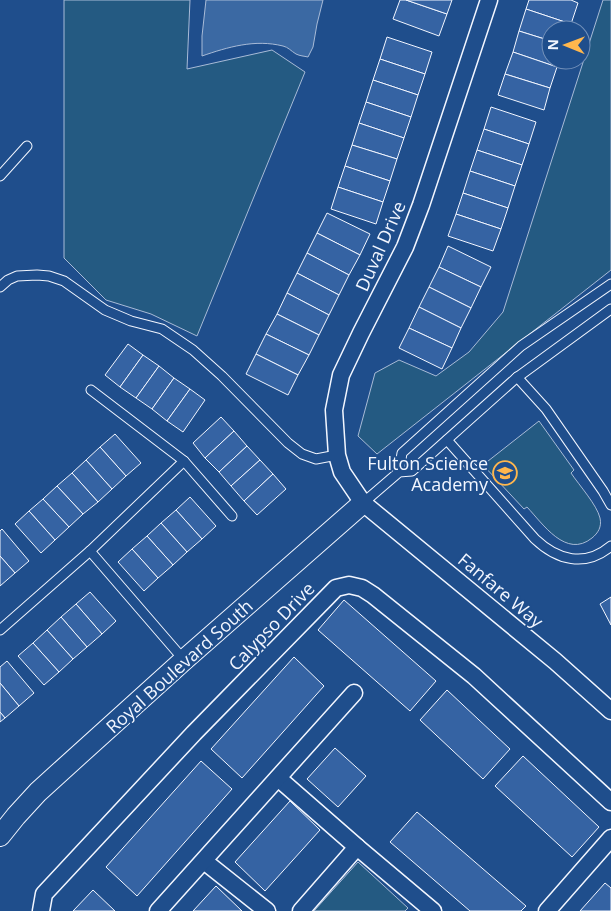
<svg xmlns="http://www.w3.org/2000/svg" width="611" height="911" viewBox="0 0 611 911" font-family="'Open Sans',sans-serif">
<rect width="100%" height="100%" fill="#1f4e8c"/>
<g fill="#245a82" stroke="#a8bbd7">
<polygon points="64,0 190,0 187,69 272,50 305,72 197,336 151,314 106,300 64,258"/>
<polygon points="603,0 611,0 611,270 377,454 358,436 375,373 399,360 436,376 469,352 503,312"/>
<path d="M539,421L574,470L571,473C579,485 597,505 600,518C602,527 598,533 592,538C566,559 543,524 527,507L524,509L483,465Z"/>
<polygon points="358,862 408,908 405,911 314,911"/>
</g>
<path fill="#3b69a3" stroke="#a8bbd7" d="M206,0H323L317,24L313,47L308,57C304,56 300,56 296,54C291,51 288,47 283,46C255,39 228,47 202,56V36Z"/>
<g fill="#3563a3" stroke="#f2f6ff">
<polygon points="400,0 406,0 447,14 439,36 393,19"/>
<polygon points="406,0 452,0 447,14"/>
<polygon points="529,0 571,0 578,3 571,24 526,9"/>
<polygon points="526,9 571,24 569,30 551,30 551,41 519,31"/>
<polygon points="519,31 551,41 551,60 560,60 557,67 513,52"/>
<polygon points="387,37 432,52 425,74 380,59"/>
<polygon points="513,52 557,67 550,88 505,74"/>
<polygon points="380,59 425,74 418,95 373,80"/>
<polygon points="505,74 550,88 544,110 498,95"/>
<polygon points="373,80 418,95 411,117 366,102"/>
<polygon points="366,102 411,117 404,138 359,123"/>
<polygon points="491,107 536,122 529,144 484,129"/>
<polygon points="359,123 404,138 397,159 352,145"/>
<polygon points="484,129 529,144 522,165 477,150"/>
<polygon points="352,145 397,159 390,181 345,166"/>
<polygon points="477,150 522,165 515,186 470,171"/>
<polygon points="345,166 390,181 383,202 338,187"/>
<polygon points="470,171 515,186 508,208 463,193"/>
<polygon points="338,187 383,202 376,224 331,209"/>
<polygon points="463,193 508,208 501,229 456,214"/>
<polygon points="327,213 370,234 360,255 317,233"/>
<polygon points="456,214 501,229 493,251 448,236"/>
<polygon points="317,233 360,255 349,275 307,253"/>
<polygon points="448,246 491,267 481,287 439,267"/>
<polygon points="307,253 349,275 339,295 297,273"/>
<polygon points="439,267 481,287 471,308 429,287"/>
<polygon points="297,273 339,295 329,315 287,293"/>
<polygon points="429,287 471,308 461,328 419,307"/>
<polygon points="287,293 329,315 319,335 277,314"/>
<polygon points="419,307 461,328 452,348 409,328"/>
<polygon points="277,314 319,335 309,355 266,334"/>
<polygon points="409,328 452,348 442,369 399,348"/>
<polygon points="266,334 309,355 298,375 256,354"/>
<polygon points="128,344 143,355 120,387 105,375"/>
<polygon points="256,354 298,375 288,395 246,374"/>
<polygon points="143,355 159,366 136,398 120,387"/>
<polygon points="159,366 174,378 152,409 136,398"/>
<polygon points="174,378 190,389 167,421 152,409"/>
<polygon points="190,389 205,400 183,432 167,421"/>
<polygon points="221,417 234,431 205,458 193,443"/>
<polygon points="234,431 247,446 219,472 205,458"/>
<polygon points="115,434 141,463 126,476 100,447"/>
<polygon points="247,446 260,460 231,486 219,472"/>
<polygon points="100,447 126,476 112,489 86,460"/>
<polygon points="86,460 112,489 98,502 72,473"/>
<polygon points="260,460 273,474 244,501 231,486"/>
<polygon points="72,473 98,502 83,514 57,486"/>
<polygon points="273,474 286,489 257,515 244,501"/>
<polygon points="57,486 83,514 69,527 43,499"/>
<polygon points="190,497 216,526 202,539 176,510"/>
<polygon points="43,499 69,527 55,540 29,511"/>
<polygon points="176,510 202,539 187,552 161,523"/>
<polygon points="29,511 55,540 41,553 15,524"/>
<polygon points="161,523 187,552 173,565 147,536"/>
<polygon points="2,529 29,561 15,573 0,556 0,531"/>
<polygon points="147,536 173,565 158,578 132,549"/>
<polygon points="132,549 158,578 144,591 118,562"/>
<polygon points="0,556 15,573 0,586"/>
<polygon points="90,592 116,621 102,634 76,604"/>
<polygon points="611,597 611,625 600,604"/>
<polygon points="344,600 436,681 410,711 318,630"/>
<polygon points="76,604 102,634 87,647 61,617"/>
<polygon points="61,617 87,647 73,659 47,630"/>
<polygon points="47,630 73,659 59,672 33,643"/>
<polygon points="33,643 59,672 44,685 18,656"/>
<polygon points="294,657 324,686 242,778 211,749"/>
<polygon points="7,661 34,693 19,706 0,683 0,667"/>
<polygon points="0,683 19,706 5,718 0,712"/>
<polygon points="447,690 510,749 483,779 420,720"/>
<polygon points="0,712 5,718 0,722"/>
<polygon points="335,748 366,776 338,807 307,779"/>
<polygon points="523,756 599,827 572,857 495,786"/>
<polygon points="201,761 232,789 137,896 106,867"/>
<polygon points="290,801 320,830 265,891 235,862"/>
<polygon points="417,812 526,906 521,911 470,911 390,842"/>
<polygon points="605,883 611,888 611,911 580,911"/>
<polygon points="216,886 242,911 193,911"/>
<polygon points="93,890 115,911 73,911"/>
</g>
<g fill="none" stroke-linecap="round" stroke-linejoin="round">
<g stroke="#f2f6ff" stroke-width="11">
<g id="service">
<polyline points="0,176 27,146"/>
<polyline points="0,287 8,280 17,276 37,275 49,276 64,281 105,310 131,321 162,329 193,350 222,376 288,443 302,454 316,459 337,455"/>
<polyline points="517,377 546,409 603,491 611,505"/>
<path d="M447,440L535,539C557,560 585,568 611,546"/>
<polyline points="184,461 232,516"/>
<polyline points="399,472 402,453 521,346 611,284"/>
<polyline points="363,503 399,472 412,471 515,379 611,309"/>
<polyline points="90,551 184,461 91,390"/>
<polyline points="0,630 90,551 184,660"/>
</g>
</g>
<g stroke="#f2f6ff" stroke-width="19">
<g id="minor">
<polyline points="489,0 421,205 405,247 361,333 341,375 334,410 337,455 342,472 363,503 555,661 611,711"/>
<polyline points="278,778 357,847"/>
<polyline points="204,861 267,911"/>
<polyline points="41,911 44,894 194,733 336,588 349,585 362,588 373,595 474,676 611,802"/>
<polyline points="158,911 354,693"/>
<polyline points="301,911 357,847 433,911"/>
<polyline points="547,911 611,838"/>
</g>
</g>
<g stroke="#f2f6ff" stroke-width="22">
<polyline id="tertiary" points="0,836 16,816 38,792 60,772 184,660 363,503"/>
</g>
<use href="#service" stroke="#1f4e8c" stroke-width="9"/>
<use href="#minor" stroke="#1f4e8c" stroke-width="16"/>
<use href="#tertiary" stroke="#1f4e8c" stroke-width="20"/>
</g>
<defs>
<g id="school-ring" transform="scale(1.25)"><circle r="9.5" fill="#1f4e8c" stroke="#ffb74d" stroke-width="1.5"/><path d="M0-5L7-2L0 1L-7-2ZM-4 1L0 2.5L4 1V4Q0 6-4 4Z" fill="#ffb74d"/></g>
</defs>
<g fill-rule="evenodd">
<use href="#school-ring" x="505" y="473"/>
</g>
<g text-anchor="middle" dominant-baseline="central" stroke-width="4" stroke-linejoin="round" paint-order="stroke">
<g font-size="18" fill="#f2f6ff" stroke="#1f4e8c">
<text transform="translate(380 246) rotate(-66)">Duval Drive</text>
<text transform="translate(501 590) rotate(40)">Fanfare Way</text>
<text transform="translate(271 626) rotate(-46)">Calypso Drive</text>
<text transform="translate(179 666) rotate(-42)">Royal Boulevard South</text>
</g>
<g font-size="18" fill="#f2f6ff" stroke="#1f4e8c" text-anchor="end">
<text x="488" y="463">Fulton Science<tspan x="488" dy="21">Academy</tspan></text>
</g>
</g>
<g transform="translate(566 45) rotate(271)"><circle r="24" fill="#1f4e8c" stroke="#7391ba"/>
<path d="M0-4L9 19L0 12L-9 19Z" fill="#ffb74d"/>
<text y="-8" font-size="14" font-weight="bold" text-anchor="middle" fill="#f2f6ff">N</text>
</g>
</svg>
